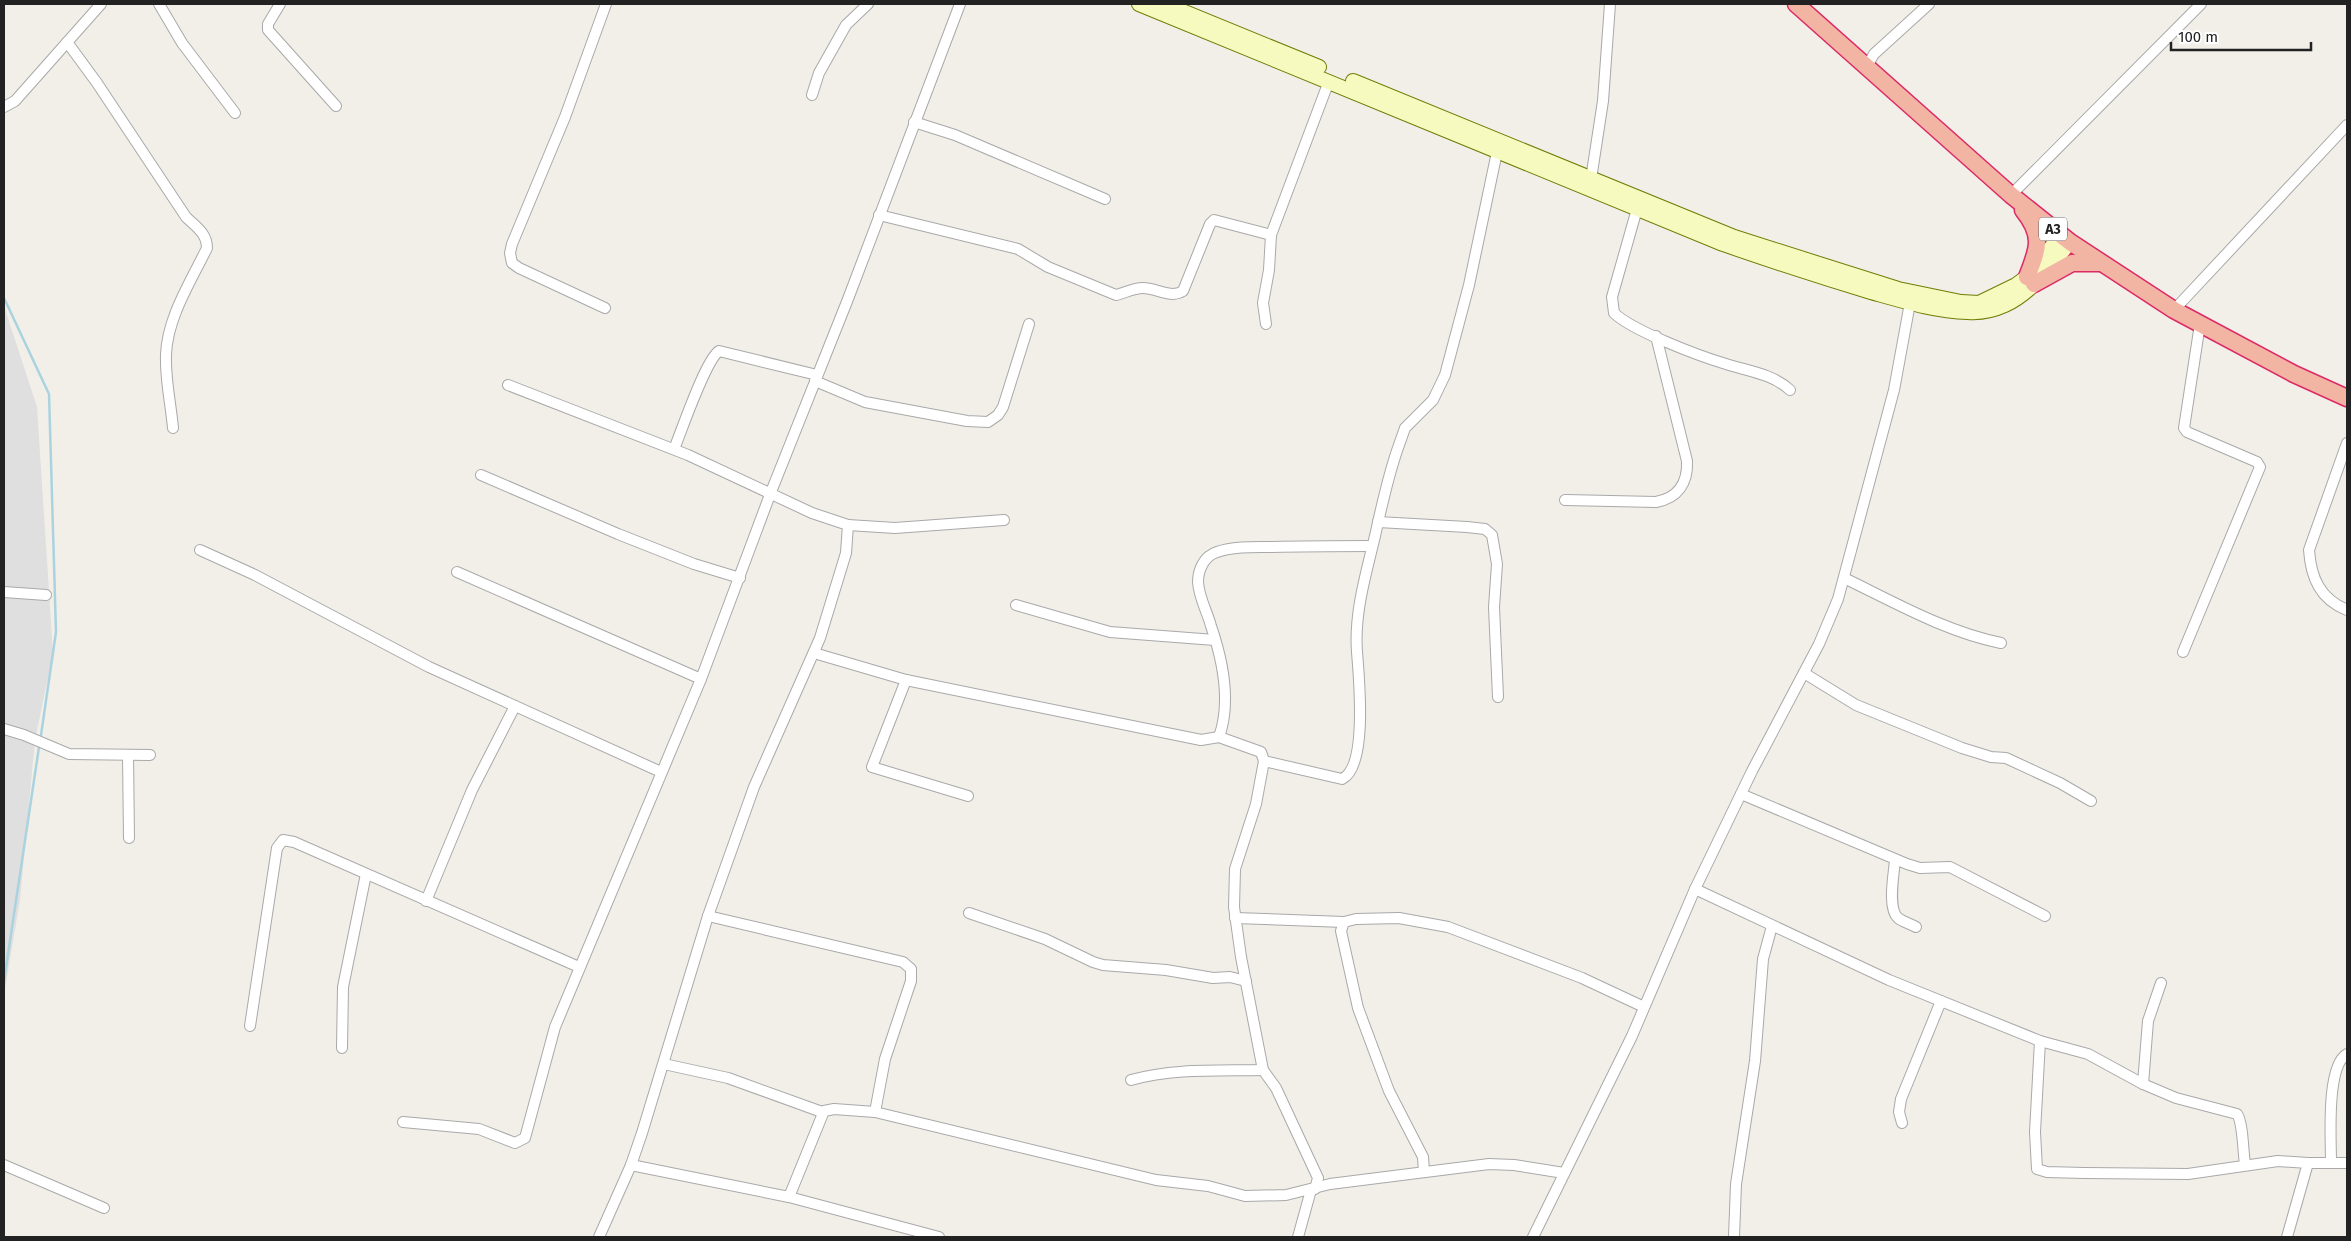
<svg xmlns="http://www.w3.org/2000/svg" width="2351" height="1241" viewBox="0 0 2351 1241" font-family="'Fira Sans',sans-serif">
<rect width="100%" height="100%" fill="#f2efe9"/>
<polygon fill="#e0dfdf" points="4,306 37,407 53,653 35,740 20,900 4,995"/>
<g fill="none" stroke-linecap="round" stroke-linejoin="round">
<g stroke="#aad3df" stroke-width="2.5">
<polyline points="4,298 49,394 56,632 41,735"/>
<polyline points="4,981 39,747"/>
</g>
<g stroke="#a9a9a9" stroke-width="12">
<g id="minor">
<polyline points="159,4 182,43 235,113"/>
<polyline points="280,4 268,24 268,30 336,106"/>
<path d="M67,42L97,83L186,217C196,227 207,233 207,248C191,281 167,318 166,355C165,379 171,405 173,428"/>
<polyline points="1867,66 1874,54 1929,4"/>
<polyline points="812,95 819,73 846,25 868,4"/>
<polyline points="4,107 15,101 101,4"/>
<polyline points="914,122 955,135 1105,199"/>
<polyline points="1591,179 1603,101 1610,4"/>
<polyline points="2011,195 2201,4"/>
<path d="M1637,209L1612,297L1614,313C1633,331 1699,356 1726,364C1748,371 1773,374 1790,390"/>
<path d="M879,215L1018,249L1048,267L1116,295C1125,293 1133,288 1143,288C1157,288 1170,299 1183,291L1210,224L1214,220L1271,235"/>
<polyline points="605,308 519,268 512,263 510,253 512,244 565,117 606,4"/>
<polyline points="2174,310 2347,125"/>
<polyline points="1266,324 1263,303 1269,270 1271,235 1329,81"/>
<polyline points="815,381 865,402 967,421 988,422 998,415 1003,407 1029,324"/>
<polyline points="508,385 688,455 812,513 848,525 846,553 820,638 754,787 708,916 642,1133 631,1165 599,1237"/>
<path d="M2347,443L2309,550C2311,578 2320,599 2347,610"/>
<path d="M674,449C682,430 705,361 719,351L817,375"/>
<polyline points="481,475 618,534 694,564 740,578"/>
<path d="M1565,500L1656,502C1678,498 1688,483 1687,461L1656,336"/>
<polyline points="1378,522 1467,527 1485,529 1492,535 1497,564 1494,607 1498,697"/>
<polyline points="848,525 895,528 1004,520"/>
<polyline points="200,550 255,575 429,667 661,772"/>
<polyline points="457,572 701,679"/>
<path d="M1844,578C1894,602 1946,632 2001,643"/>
<polyline points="4,592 46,595"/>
<polyline points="1016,605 1110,632 1215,640"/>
<polyline points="2183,652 2260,467 2257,462 2187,432 2184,428 2200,324"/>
<polyline points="814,653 906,680 1201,740 1219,737 1261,752 1264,761 1256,804 1235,869 1234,907 1241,957 1263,1070 1276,1088 1318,1178 1315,1189"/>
<polyline points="1804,673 1856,705 1962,748 1991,757 2006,758 2060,783 2091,801"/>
<polyline points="906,680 872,767 968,796"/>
<polyline points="4,729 24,735 69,754 150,755"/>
<path d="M1219,737C1231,703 1223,661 1211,626C1207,611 1199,598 1198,582C1198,570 1204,556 1217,552C1234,546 1255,547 1273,547C1306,546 1339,546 1372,546"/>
<polyline points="128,755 129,838"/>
<path d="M1264,761L1342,779C1368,767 1359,678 1357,652C1354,613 1366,574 1375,536C1382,505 1388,475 1399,445L1405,428L1433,400L1445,375L1469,285L1497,152"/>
<polyline points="1741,794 1907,864 1920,868 1950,867 2045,916"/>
<path d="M1895,860C1894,874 1887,908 1898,918C1903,922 1911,924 1916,927"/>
<path d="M1695,889L1889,980L2040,1041L2088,1054L2143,1084L2176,1098L2237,1114C2243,1122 2243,1152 2245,1164"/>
<polyline points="426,901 472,790 515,706"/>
<polyline points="969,913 1045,939 1093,962 1103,965 1166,970 1213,978 1230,977 1246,981"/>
<polyline points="708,916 903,962 911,969 911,981 885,1059 875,1112 834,1109 824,1111 789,1197"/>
<polyline points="1235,918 1344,922"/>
<polyline points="250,1026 277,848 283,840 294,842 579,967"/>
<polyline points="2040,1041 2035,1132 2037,1169 2047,1172 2084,1173 2188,1174 2278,1161 2308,1163 2287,1237"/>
<polyline points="342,1048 343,987 366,874"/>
<polyline points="664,1064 728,1078 822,1112"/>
<path d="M1131,1080C1174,1068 1219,1071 1263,1070"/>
<polyline points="2143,1084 2148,1021 2161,983"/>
<polyline points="875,1112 1156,1180 1208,1186 1245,1196 1286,1195 1330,1184 1489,1164 1514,1165 1564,1173"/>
<polyline points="403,1122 479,1129 515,1143 525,1138 555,1027 701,679 771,492 848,299 960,4"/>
<polyline points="1902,1123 1899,1112 1901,1099 1941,1001"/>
<path d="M2331,1162C2331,1139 2326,1066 2347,1054"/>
<polyline points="2308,1163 2347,1163"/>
<polyline points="4,1165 104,1208"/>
<polyline points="631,1165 789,1197 939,1237"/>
<polyline points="1424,1172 1423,1157 1389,1091 1358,1008 1341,931 1344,922 1356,919 1399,918 1448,927 1582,978 1644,1007"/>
<polyline points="1298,1237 1311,1190"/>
<polyline points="1533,1237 1632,1036 1695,889 1752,771 1819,644 1838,599 1894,390 1910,303"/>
<polyline points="1734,1237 1736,1184 1755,1061 1763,959 1772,926"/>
</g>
</g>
<g stroke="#707d05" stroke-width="16">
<g id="secondary">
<path d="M1139,4L1723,244C1772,261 1821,277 1871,292C1903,301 1935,311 1968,312C1980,313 1994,310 2005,305C2033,292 2051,265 2070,242"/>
<polyline points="1165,4 1319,67"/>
<polyline points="1353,81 1734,237 1898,289 1961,302 1979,303 2016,285 2027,277 2061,235"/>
</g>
</g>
<g stroke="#dc2a67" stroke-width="19">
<g id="trunk">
<polyline points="1796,4 2011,195 2070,242 2174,310 2294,374 2347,398"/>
<path d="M2023,210C2044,236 2038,249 2027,277"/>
<polyline points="2034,284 2072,263 2101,263"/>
</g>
</g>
<use href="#minor" stroke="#fff" stroke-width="10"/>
<use href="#secondary" stroke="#f7fabf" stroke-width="14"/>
<use href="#trunk" stroke="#f2b4a3" stroke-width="16"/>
</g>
<g text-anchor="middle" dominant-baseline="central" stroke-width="4.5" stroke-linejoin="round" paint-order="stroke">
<rect fill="#fff" stroke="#646464" stroke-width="1" x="2039" y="217.5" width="28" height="23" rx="4"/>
<g font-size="14" font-weight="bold" fill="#222">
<text x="2053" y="229">A3</text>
</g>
</g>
<rect width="2351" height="1241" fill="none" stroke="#222222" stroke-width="10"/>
<path d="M2171 42v8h140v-8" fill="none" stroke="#222222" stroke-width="2.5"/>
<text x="2178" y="42" font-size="15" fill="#222222" stroke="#ffffff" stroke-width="4" paint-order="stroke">100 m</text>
</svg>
